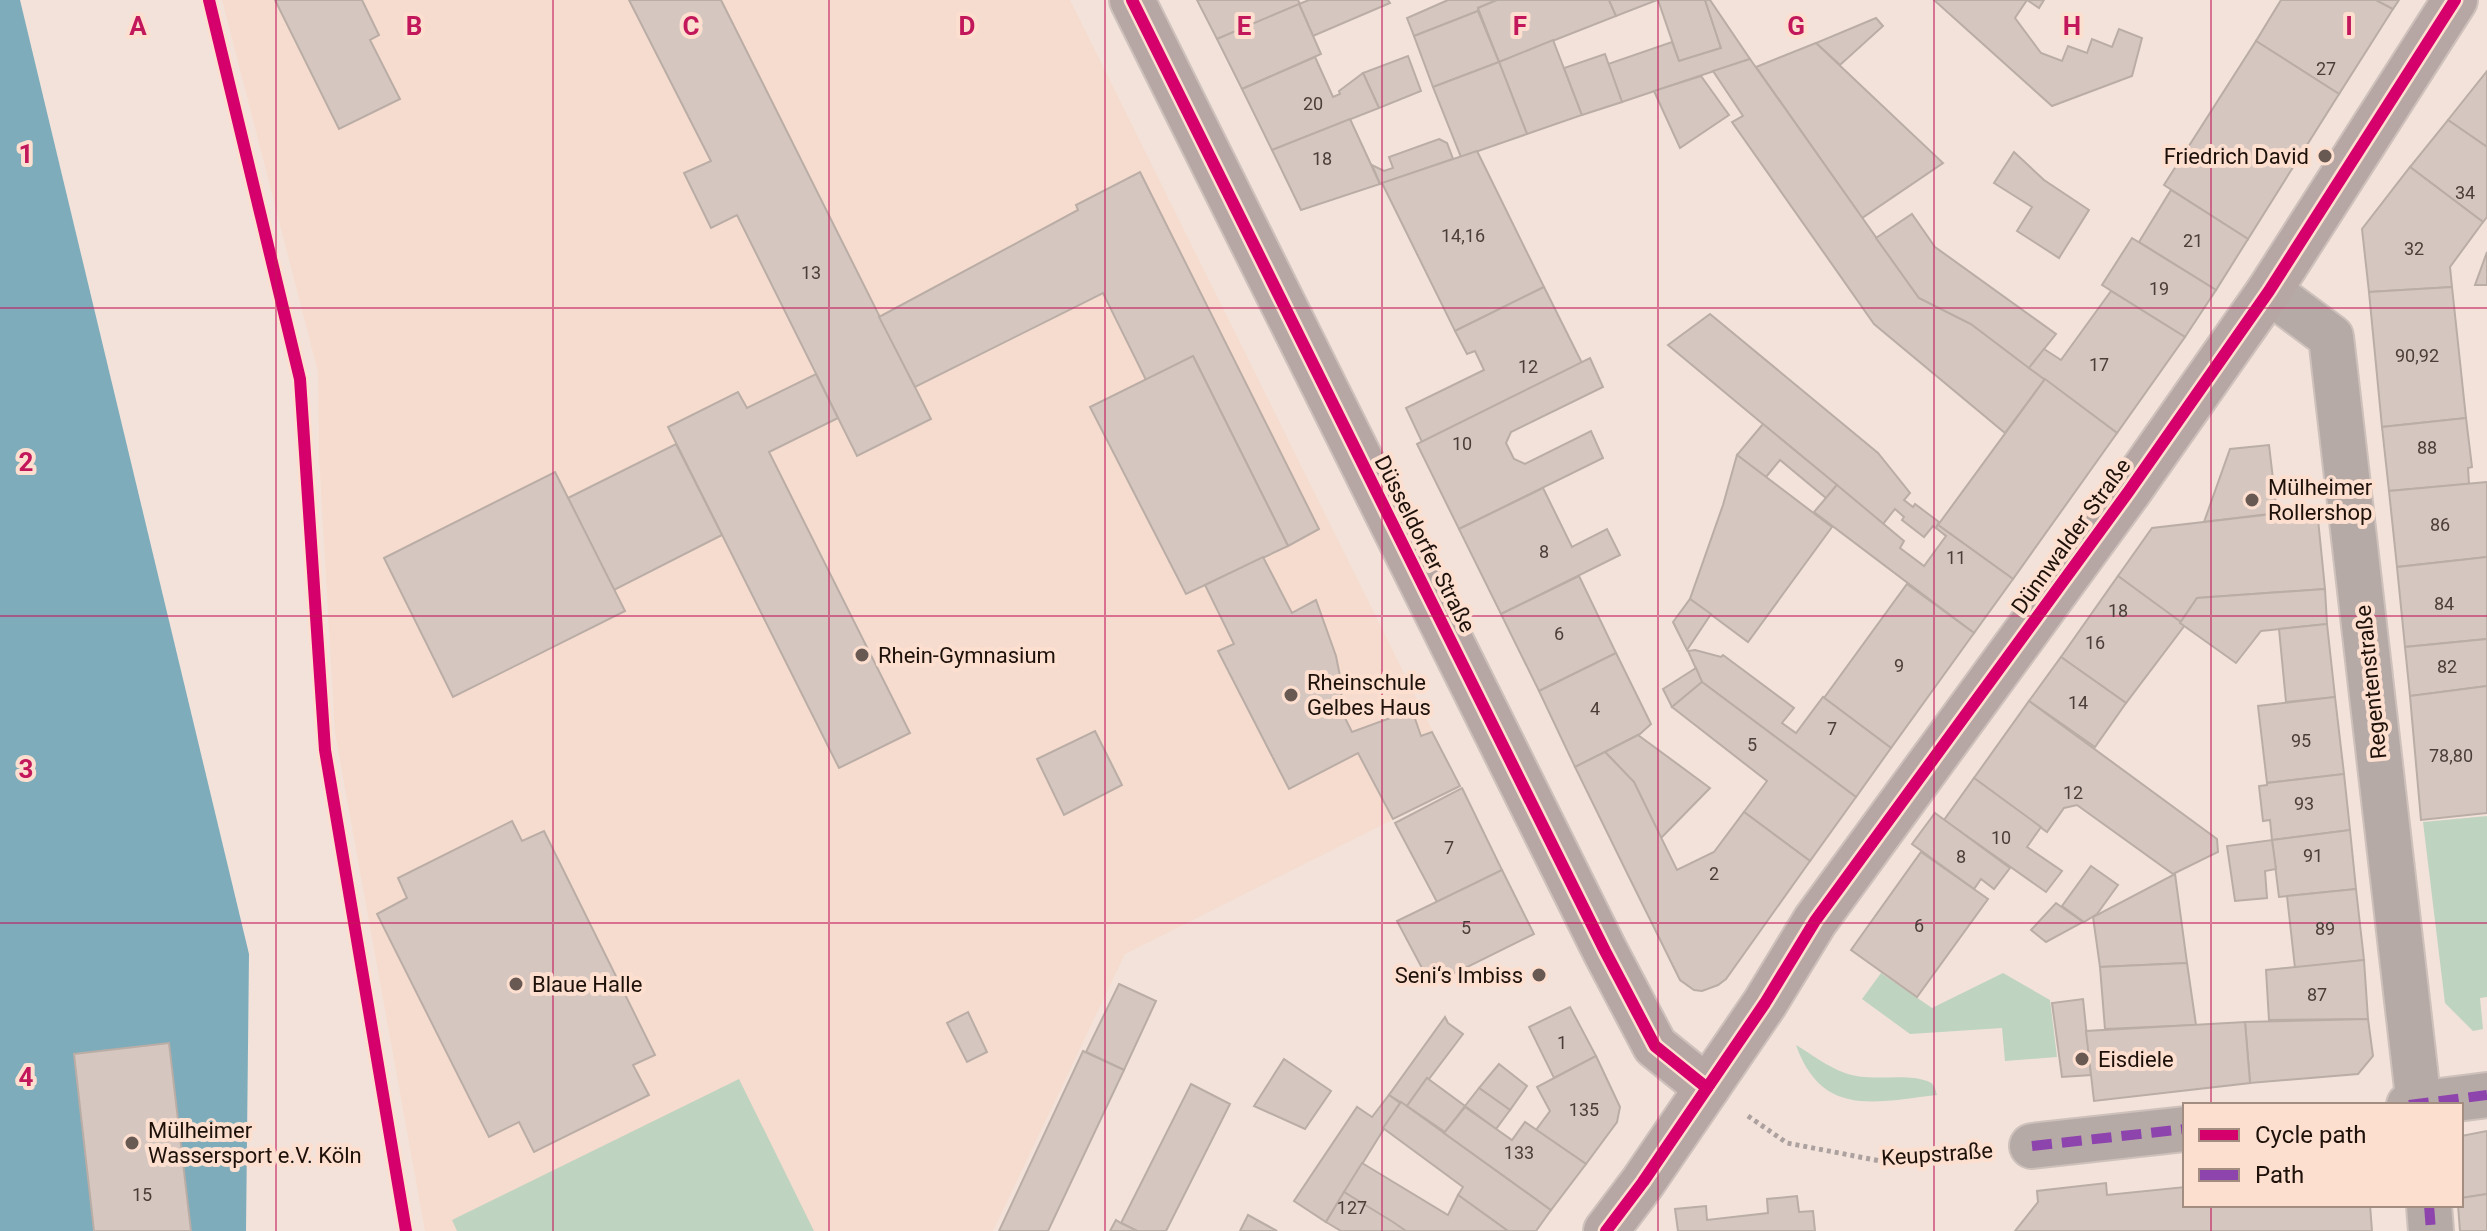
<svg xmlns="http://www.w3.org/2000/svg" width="2487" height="1231" viewBox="0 0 2487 1231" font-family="Roboto,sans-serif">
<rect width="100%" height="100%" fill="#f2e2da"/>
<polygon fill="#f6dcce" points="222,0 1070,0 1460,786 1125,954 993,1231 425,1231 335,733 319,456 318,372"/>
<g fill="#bfd3c1">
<polygon points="2487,816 2487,997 2480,998 2483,1029 2473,1031 2445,1003 2423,822"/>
<polygon points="1881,973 1932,1008 2003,973 2050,1000 2057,1057 2005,1061 2002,1028 1910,1034 1862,999"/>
<path d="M1796,1045C1811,1054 1828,1067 1845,1073C1872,1083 1904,1072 1927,1081C1934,1083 1935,1088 1937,1095C1875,1102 1822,1118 1796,1045Z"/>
<polygon points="739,1079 814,1231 457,1231 452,1220"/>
</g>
<polygon fill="#7eacba" points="0,0 20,0 249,954 246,1231 0,1231"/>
<g fill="#d5c6c0" stroke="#baada6" stroke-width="2">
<polygon points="275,0 362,0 379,35 370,40 400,99 339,129"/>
<polygon points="629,0 721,0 931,419 857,456 737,215 711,228 684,173 711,161"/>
<polygon points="1197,0 1298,0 1300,4 1217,39"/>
<polygon points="1309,0 1388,0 1390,3 1313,36 1299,4"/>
<polygon points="1448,0 1497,0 1478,8 1478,11 1414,36 1407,18"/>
<polygon points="1497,0 1609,0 1616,16 1499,62 1478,8"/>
<polygon points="1609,0 1657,0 1616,16"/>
<polygon points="1658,0 1705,0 1721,48 1679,61"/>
<polygon points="1705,0 1710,0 1750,59 1622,102 1608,64 1672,42 1679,61 1721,48"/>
<polygon points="1934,0 2044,0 2039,8 2027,0 2015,18 2041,53 2062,61 2068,46 2087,53 2092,39 2112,47 2119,29 2142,38 2132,76 2052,106"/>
<polygon points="2281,0 2376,0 2393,9 2339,94 2256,41"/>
<polygon points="2376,0 2399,0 2393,9"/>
<polygon points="1299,4 1321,54 1242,89 1217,39"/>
<polygon points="1478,11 1499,62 1433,87 1414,36"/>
<polygon points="1876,18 1883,26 1840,65 1816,43"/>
<polygon points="1553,40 1582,115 1527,134 1499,62"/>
<polygon points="2256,41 2339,94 2248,239 2164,185"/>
<polygon points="1816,43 1943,163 1862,218 1756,67"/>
<polygon points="1605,54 1622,102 1582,115 1564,68"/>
<polygon points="1408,56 1421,91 1379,108 1363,73"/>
<polygon points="1315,57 1333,97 1340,94 1339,91 1363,73 1379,108 1272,150 1242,89"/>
<polygon points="1750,59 1919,298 1971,324 2045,379 2005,433 1874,324 1732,122 1743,116 1713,71"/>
<polygon points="1499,62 1527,134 1461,157 1433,87"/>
<polygon points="2487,71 2487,147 2448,120"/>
<polygon points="1701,76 1729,115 1680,148 1654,91"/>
<polygon points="1350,119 1380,184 1301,210 1272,150"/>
<polygon points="2448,120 2487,147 2487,217 2483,222 2410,167"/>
<polygon points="1439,139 1447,143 1453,159 1380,184 1372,165 1384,171 1393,168 1389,157"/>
<polygon points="1477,151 1544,287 1455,331 1382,183"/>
<polygon points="2014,152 2044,180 2089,210 2059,258 2017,231 2032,207 1994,183"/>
<polygon points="2410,167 2483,222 2450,267 2452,287 2369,292 2362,229"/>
<polygon points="1140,172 1319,529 1288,546 1193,356 1146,380 1103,293 915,387 879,317 1078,210 1076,205"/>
<polygon points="2171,190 2248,239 2216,290 2139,242"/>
<polygon points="1912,214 1935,247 2056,334 2029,368 1971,324 1919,298 1876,238"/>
<polygon points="2132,238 2216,290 2185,337 2102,285"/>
<polygon points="2487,252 2487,285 2475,285"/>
<polygon points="1544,287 1582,363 1422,442 1406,408 1484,370 1475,351 1467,354 1455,331"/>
<polygon points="2452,287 2466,418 2382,427 2369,292"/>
<polygon points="2111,291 2185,337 2117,433 2029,368 2044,349 2061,360"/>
<polygon points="1710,314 1878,453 1910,493 1904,500 1913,507 1915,504 1939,522 1936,528 1933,526 1924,537 1902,520 1904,517 1895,509 1883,524 1668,345"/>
<polygon points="1193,356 1288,546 1186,594 1090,407"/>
<polygon points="1590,358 1603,387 1511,432 1506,443 1514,459 1525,464 1591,431 1603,458 1459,529 1417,444"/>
<polygon points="816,374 838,418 769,452 910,733 839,768 668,427 738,392 747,408"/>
<polygon points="2045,379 2117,433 2013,579 1938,525"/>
<polygon points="2466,418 2472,467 2468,468 2469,484 2389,491 2382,427"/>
<polygon points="1763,424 1837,485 1826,498 1780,460 1766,477 1737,455"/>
<polygon points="676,444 722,535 614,590 568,498"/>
<polygon points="2269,445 2277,513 2204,522 2230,449"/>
<polygon points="1737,455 1832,527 1748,642 1690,599 1723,505"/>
<polygon points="555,472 625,611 453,697 384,558"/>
<polygon points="2487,482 2487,557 2397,567 2389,491"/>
<polygon points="1837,485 1904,541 1900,548 1924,566 1946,536 1936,528 1938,525 2013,579 1974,633 1814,512"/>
<polygon points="1543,488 1572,547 1607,529 1620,555 1501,614 1459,529"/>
<polygon points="2317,509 2325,589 2197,598 2180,623 2118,576 2152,528"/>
<polygon points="1263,557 1292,613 1316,600 1336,656 1341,681 1342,712 1352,732 1412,710 1421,736 1432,732 1460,786 1393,819 1358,753 1289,789 1218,651 1234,644 1205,585"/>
<polygon points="2487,557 2487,639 2405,647 2397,567"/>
<polygon points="1579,576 1616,653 1539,691 1501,614"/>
<polygon points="2118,576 2185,625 2126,703 2061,657"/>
<polygon points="1907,584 1974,633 1891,748 1824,698"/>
<polygon points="2325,589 2327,624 2261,631 2236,663 2180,623 2197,598"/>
<polygon points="1690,599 1711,614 1687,650 1673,622"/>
<polygon points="2327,624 2335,697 2286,702 2279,629"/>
<polygon points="2487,639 2487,686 2410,696 2405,647"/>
<polygon points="1695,650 1721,657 1723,655 1794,708 1782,723 1796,733 1823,697 1891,748 1856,797 1702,682 1688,651"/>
<polygon points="1616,653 1651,724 1640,734 1575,767 1539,691"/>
<polygon points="2061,657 2126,703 2095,747 2029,701"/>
<polygon points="1696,668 1702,682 1672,707 1663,689"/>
<polygon points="1702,682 1856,797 1810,861 1744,812 1767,781 1672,707"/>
<polygon points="2487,686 2487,813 2421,820 2410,696"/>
<polygon points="2335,697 2344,774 2267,783 2258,706"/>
<polygon points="2029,701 2217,839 2218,852 2173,874 2077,805 2064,808 2047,832 1974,778"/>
<polygon points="1095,731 1122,785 1064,815 1037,759"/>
<polygon points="1638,735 1710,788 1661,838 1634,782 1605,752"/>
<polygon points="1605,752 1634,782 1677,870 1714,852 1744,812 1810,861 1726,979 1718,985 1702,991 1694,990 1680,980 1629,877 1575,767"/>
<polygon points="2344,774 2350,830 2272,840 2270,820 2263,821 2259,786 2267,785 2267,783"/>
<polygon points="1974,778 2041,827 2027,847 2062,871 2046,892 1944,820"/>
<polygon points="1462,788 1502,870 1437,902 1395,823"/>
<polygon points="1935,813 2010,868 1994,889 1981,879 1974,889 1912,844"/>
<polygon points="512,821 522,841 544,831 655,1055 633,1065 649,1095 534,1152 519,1122 489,1137 377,914 407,898 398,878"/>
<polygon points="2350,830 2356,889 2279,897 2272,840"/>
<polygon points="2272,840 2276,869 2265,871 2267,898 2235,901 2227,846"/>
<polygon points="1921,852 1988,899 1917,997 1851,950"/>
<polygon points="2091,866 2118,885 2097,914 2084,922 2062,906"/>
<polygon points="1502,870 1534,934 1431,985 1397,921"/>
<polygon points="2175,874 2187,963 2100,967 2093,917"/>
<polygon points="2356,889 2364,960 2295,968 2287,896"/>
<polygon points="2056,903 2083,922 2046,942 2031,930"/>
<polygon points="2364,960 2368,1019 2269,1020 2266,970"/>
<polygon points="2187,963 2196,1025 2105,1029 2100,967"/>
<polygon points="1119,984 1156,1001 1124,1070 1086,1052"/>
<polygon points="2083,999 2091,1075 2062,1077 2052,1003"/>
<polygon points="1570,1007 1596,1056 1554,1078 1529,1027"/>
<polygon points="968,1012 987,1052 967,1062 947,1023"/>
<polygon points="1445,1017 1448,1023 1463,1034 1429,1079 1427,1078 1407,1106 1389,1095"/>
<polygon points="2368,1019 2373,1056 2358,1074 2250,1083 2245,1022"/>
<polygon points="2245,1022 2250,1083 2094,1101 2086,1031"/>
<polygon points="169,1043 191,1231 94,1231 74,1054"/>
<polygon points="1083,1051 1124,1070 1048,1231 999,1231"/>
<polygon points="1596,1056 1620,1107 1617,1122 1586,1164 1536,1130 1550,1111 1537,1087"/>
<polygon points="1284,1059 1331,1091 1305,1129 1254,1106"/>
<polygon points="1499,1064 1527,1086 1510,1110 1479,1088"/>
<polygon points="1427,1078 1465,1106 1445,1132 1407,1106"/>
<polygon points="1191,1084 1230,1104 1166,1231 1137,1231 1121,1223"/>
<polygon points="1479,1088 1510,1110 1496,1129 1465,1106"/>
<polygon points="1389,1095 1400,1103 1326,1222 1294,1201 1357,1107 1372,1117"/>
<polygon points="1401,1102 1551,1210 1536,1231 1508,1231 1458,1195 1463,1187 1383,1128"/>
<polygon points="1465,1107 1512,1140 1525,1122 1586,1164 1551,1210 1444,1133"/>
<polygon points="2487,1131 2487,1194 2461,1198 2461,1136"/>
<polygon points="1362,1163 1448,1215 1458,1195 1508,1231 1406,1231 1344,1192"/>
<polygon points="2106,1183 2107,1195 2185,1187 2185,1205 2370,1205 2372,1231 2015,1231 2038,1202 2037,1191"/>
<polygon points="1344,1192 1393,1222 1406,1231 1341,1231 1326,1222"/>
<polygon points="2487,1194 2487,1231 2460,1231 2458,1205 2461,1205 2461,1198"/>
<polygon points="1797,1196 1799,1212 1813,1211 1815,1231 1678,1231 1675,1209 1706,1206 1707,1220 1768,1213 1767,1199"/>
<polygon points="1248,1215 1277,1231 1240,1231"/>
<polygon points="1116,1220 1121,1223 1137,1231 1110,1231"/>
</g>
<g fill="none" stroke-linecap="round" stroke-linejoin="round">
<g stroke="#cec1bb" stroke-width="48">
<g id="street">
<polyline points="2269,291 2331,337 2419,1105"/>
<polyline points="2409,1105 2487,1095"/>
<polyline points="2032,1146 2185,1129"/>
<polyline points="2429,1205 2431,1231"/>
</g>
</g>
<g stroke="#cec1bb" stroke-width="48">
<g id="secondary">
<polyline points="1132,0 1605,951 1655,1046 1707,1088"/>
<polyline points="1606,1231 1643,1182 1765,1003 1815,921 2129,491 2269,291 2455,0"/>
</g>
</g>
<polyline stroke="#aca19e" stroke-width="5" stroke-dasharray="4 4" stroke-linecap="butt" points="1748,1116 1787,1143 1886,1162 1983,1152"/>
<use href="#street" stroke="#b6aaa7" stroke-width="44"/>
<use href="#secondary" stroke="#b6a7a5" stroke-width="44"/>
<g stroke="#8e44ad" stroke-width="10" stroke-dasharray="20 10" stroke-linecap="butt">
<polyline points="2409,1105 2487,1095"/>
<polyline points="2032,1146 2185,1129"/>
<polyline points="2429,1205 2431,1231"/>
</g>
<g stroke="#fddfd0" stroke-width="17">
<g id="cycleway">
<polyline points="209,0 300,379 325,750 406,1231"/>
<polyline points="1132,0 1605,951 1655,1046 1707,1088"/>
<polyline points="1606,1231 1643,1182 1765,1003 1815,921 2129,491 2269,291 2455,0"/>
</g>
</g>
<use href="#cycleway" stroke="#d6006c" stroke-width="12"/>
</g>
<path fill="none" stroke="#c2185b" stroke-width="2" stroke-opacity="0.55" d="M276,0V1231M553,0V1231M829,0V1231M1105,0V1231M1382,0V1231M1658,0V1231M1934,0V1231M2211,0V1105M0,308H2487M0,616H2487M0,923H2487M2211,1205V1231"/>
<g fill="#685a53" stroke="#fddfd0" stroke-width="3">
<circle cx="2325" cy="156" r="8"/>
<circle cx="2252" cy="500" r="8"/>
<circle cx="862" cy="655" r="8"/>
<circle cx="1291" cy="695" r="8"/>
<circle cx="1539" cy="975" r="8"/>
<circle cx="516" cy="984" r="8"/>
<circle cx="2082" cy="1059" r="8"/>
<circle cx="132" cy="1143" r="8"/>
</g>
<g text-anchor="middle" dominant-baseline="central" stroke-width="8" stroke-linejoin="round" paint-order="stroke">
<g font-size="18" fill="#4b3e38">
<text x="2326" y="68">27</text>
<text x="1313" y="103">20</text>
<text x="1322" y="158">18</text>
<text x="2465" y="192">34</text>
<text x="1463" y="235">14,16</text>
<text x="2193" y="240">21</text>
<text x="2414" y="248">32</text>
<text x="811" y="272">13</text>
<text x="2159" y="288">19</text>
<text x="2417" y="355">90,92</text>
<text x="2099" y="364">17</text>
<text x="1528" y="366">12</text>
<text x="1462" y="443">10</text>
<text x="2427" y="447">88</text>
<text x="2440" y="524">86</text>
<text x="1544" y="551">8</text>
<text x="1956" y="557">11</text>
<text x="2444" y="603">84</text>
<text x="2118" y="610">18</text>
<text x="1559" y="633">6</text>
<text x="2095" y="642">16</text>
<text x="1899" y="665">9</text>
<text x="2447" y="666">82</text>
<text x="2078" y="702">14</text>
<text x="1595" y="708">4</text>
<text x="1832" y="728">7</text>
<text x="2301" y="740">95</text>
<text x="1752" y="744">5</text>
<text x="2451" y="755">78,80</text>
<text x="2073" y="792">12</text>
<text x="2304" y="803">93</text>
<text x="2001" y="837">10</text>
<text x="1449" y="847">7</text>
<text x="2313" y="855">91</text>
<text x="1961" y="856">8</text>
<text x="1714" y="873">2</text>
<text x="1919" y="925">6</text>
<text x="1466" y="927">5</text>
<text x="2325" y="928">89</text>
<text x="2317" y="994">87</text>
<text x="1562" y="1042">1</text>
<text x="1584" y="1109">135</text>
<text x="1519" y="1152">133</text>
<text x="142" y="1194">15</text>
<text x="1352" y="1207">127</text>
</g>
<g font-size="22" fill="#1d110a" stroke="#fddfd0" text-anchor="start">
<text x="2309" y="156" text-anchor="end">Friedrich David</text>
<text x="2268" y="487">Mülheimer<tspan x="2268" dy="25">Rollershop</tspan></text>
<text x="878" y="655">Rhein-Gymnasium</text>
<text x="1307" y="682">Rheinschule<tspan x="1307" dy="25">Gelbes Haus</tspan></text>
<text x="1523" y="975" text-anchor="end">Seni‘s Imbiss</text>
<text x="532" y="984">Blaue Halle</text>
<text x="2098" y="1059">Eisdiele</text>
<text x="148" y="1130">Mülheimer<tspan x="148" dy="25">Wassersport e.V. Köln</tspan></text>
</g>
<g font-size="22" fill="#1d110a" stroke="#fddfd0">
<text transform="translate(2071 536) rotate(-54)">Dünnwalder Straße</text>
<text transform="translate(1425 544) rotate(63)">Düsseldorfer Straße</text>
<text transform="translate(2371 682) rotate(-96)">Regentenstraße</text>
<text transform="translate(1937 1154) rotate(-4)">Keupstraße</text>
</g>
</g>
<g font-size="26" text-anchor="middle" font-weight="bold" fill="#c2185b" stroke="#fddfd0" stroke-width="8" stroke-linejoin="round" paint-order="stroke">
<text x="138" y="35">A</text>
<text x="414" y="35">B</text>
<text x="691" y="35">C</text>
<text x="967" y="35">D</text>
<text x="1244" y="35">E</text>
<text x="1520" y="35">F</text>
<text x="1796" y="35">G</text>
<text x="2072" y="35">H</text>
<text x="2349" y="35">I</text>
<text x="26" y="163">1</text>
<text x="26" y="471">2</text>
<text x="26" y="778">3</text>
<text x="26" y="1086">4</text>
</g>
<rect x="2183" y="1103" width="280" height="104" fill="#fddfd0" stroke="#a38d81" stroke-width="2"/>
<rect x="2199" y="1129" width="40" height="12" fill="#d6006c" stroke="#a38d81" stroke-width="2"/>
<text x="2255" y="1143" font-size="24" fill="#1d110a">Cycle path</text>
<rect x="2199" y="1169" width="40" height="12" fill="#8e44ad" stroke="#a38d81" stroke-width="2"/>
<text x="2255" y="1183" font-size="24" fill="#1d110a">Path</text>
</svg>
